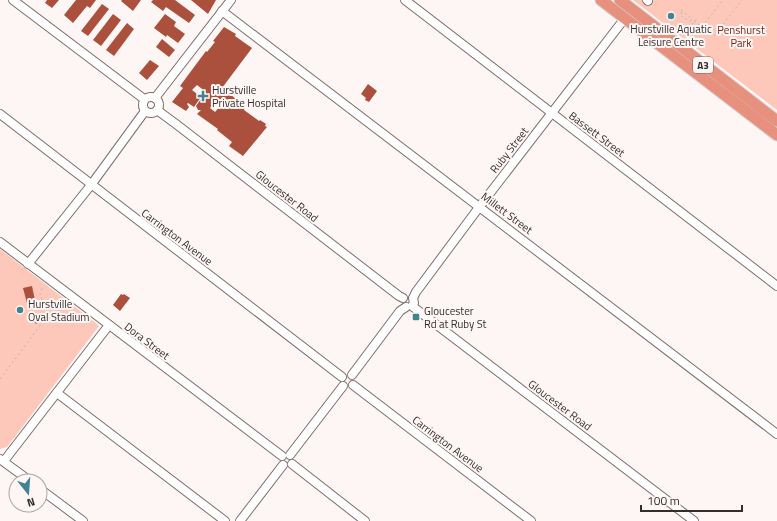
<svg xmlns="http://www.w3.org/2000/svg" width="777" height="521" viewBox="0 0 777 521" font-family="'Titillium Web',sans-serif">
<rect width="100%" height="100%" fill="#fdf6f4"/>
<g fill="#fdc7ba">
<polygon points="633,0 777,0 777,110"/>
<polygon points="0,249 97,324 99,326 7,447 0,449"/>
</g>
<g fill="#aa503d" fill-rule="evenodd">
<polygon points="47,0 59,0 52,8 45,3"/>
<polygon points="76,0 96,0 90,8 87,6 73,23 64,15"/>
<polygon points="122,0 141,0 133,11 121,1"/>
<polygon points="153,0 175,0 195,15 189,23 166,7 163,11 151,2"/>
<polygon points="191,0 216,0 208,14"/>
<polygon points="102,4 109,9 88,36 81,31"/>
<polygon points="113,14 121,20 101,46 93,40"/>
<polygon points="165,14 176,22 174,26 185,34 178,43 167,35 166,37 154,28"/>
<polygon points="127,23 134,29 114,56 106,50"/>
<path d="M224,27L236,34L235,36L252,48L222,88L245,106L244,110L259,121L260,120L266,124L265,126L267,127L243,156L229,146L232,142L217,130L218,129L197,114L201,110H198L196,106L206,92L197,85L192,90L201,97L194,107L188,103L187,104L189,107L186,111L172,102L183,88L180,86L206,51L207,52L215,42L213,41ZM216,101L221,105L215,112L210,108Z"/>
<polygon points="162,39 175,50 169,57 156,47"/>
<polygon points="150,60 159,66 147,80 139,73"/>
<polygon points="368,84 377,91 369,102 365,100 366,98 361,94"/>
<polygon points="32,286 36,305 28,307 23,288"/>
<polygon points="121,294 123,295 124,294 130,298 120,311 113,305"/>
<polygon points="36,315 41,320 36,324 32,318"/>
</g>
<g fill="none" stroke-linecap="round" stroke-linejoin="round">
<g stroke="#7e6e6a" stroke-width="10">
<g id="minor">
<polyline points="13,0 144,99"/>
<polyline points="405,0 777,286"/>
<polyline points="647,0 648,1"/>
<polyline points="222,11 777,434"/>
<circle cx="151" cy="105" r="8"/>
<polyline points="155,98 231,0"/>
<polyline points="157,110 176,124 399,296 403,298"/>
<polyline points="0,114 342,377"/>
<polyline points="0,242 282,456"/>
<polyline points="28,264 91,185 145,111"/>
<polyline points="412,306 414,303 413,298 416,292 480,206 625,18"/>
<polyline points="412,306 694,521"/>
<polyline points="352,375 400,311 406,307"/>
<polyline points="353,385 531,521"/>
<polyline points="57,393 225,521"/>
<polyline points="290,455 343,386"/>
<polyline points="0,459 30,481"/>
<polyline points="4,461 109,325"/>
<polyline points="292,464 365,521"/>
<polyline points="40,489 83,521"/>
<polyline points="240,521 283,465"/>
</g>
</g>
<g stroke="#d6d5d5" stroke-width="13">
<g id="highway">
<polyline points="601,0 777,135"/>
<polyline points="620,0 777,121"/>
</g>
</g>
<g stroke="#bdb6b4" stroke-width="1" stroke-dasharray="2 3" stroke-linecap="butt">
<polyline points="681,10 692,19 690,22 693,24 697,18"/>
<polyline points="682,12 680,15 690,22"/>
<polyline points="694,21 702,27 723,0"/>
<polyline points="702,27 714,36 742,0"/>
<polyline points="0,379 45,319 46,312 40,294 43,286"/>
</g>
<use href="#minor" stroke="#fff" stroke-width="8"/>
<use href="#highway" stroke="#e6907d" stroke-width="11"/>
</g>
<g fill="#408493" stroke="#fdf6f4" stroke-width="1.5">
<circle cx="671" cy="16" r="4"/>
<path d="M201 90h4v4h4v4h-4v4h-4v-4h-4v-4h4z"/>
<circle cx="20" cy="310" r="4"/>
<rect x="412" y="313" width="8" height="8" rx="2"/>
</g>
<g text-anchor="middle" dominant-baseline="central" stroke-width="4" stroke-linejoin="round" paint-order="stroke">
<rect fill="#fdf6f4" stroke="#706967" stroke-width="1" x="693" y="57" width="20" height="16" rx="3"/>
<g font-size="10" font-weight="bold" fill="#332d2b">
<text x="703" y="65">A3</text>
</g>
<g font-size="11" fill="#332d2b" stroke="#fdf6f4" text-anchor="start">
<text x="671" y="29" text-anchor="middle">Hurstville Aquatic<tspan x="671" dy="13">Leisure Centre</tspan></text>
<text x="212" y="90">Hurstville<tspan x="212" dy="13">Private Hospital</tspan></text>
<text x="28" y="304">Hurstville<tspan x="28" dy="13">Oval Stadium</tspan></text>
<text x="424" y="311">Gloucester<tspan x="424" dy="13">Rd at Ruby St</tspan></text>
</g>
<g font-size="11" fill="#7a2413" stroke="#fdf6f4">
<text x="741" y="30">Penshurst<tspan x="741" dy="13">Park</tspan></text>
</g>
<g font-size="11" fill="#332d2b" stroke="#fdf6f4">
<text transform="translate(597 134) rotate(37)">Bassett Street</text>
<text transform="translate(509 150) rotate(-52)">Ruby Street</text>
<text transform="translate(287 196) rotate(38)">Gloucester Road</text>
<text transform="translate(507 213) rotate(37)">Millett Street</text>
<text transform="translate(177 237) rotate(37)">Carrington Avenue</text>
<text transform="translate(147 341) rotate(37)">Dora Street</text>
<text transform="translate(560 405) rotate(37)">Gloucester Road</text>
<text transform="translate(448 444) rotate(37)">Carrington Avenue</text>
</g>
</g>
<g transform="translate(28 493) rotate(163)"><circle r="19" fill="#fdf6f4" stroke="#aca6a4"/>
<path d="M0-3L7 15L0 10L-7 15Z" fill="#408493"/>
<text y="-6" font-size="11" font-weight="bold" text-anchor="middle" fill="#332d2b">N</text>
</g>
<path d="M641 505v6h101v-6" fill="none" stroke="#332d2b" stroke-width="2"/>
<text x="647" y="505" font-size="12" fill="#332d2b" stroke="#fdf6f4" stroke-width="3" paint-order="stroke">100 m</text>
</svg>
